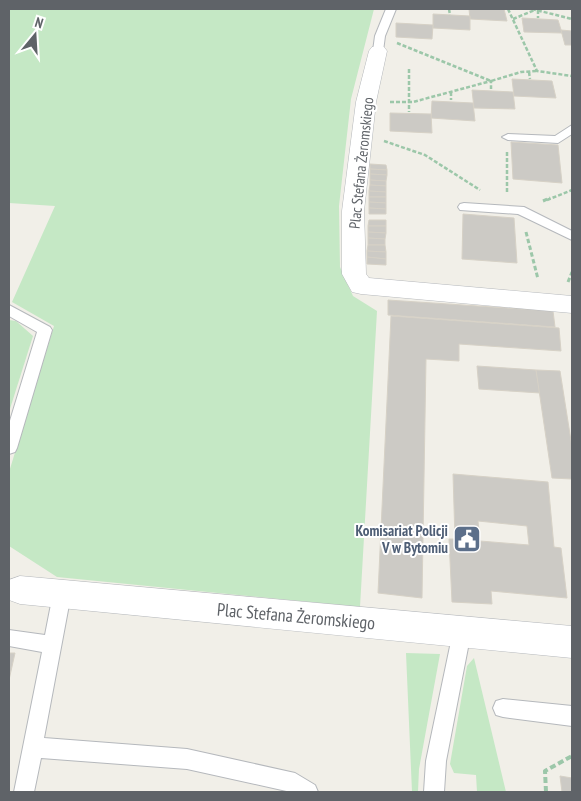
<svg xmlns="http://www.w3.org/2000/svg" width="581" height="801" viewBox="0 0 581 801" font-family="'PT Sans Narrow',sans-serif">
<rect width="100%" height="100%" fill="#f1efe8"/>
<g fill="#c5e8c5">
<polygon points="9,9 374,9 351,99 339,206 340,267 353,296 377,311 360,607 57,577 9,546 9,472 54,326 12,302 55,206 9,203"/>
<polygon points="9,320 16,321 33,336 9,412"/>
<polygon points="406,653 440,654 419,769 418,792 412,792"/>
<polygon points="474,658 506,792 477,792 476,775 454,773 450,764 467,666"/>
</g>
<g fill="#cccac5" stroke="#d6d1c6" fill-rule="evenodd">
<polygon points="469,9 504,9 507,21 470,19"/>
<polygon points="433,14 470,16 470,30 433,28"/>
<polygon points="522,18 558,20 562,33 524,32"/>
<polygon points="396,23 433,25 432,39 396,37"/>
<polygon points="561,30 572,31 572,45 565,45"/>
<polygon points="512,79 552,81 556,98 514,96"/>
<polygon points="472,90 513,92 515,109 474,108"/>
<polygon points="432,101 473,103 475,121 431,118"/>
<polygon points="390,113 431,114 432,133 390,131"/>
<polygon points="511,142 558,145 562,183 513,179"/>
<polygon points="370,164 386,165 387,170 370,169"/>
<polygon points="370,169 387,170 387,175 370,174"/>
<polygon points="370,174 387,175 386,181 370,180"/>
<polygon points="370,180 386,181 386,186 370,185"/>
<polygon points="370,185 386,186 386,192 369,191"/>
<polygon points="369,191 386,192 386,197 369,197"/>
<polygon points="369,197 386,197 386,203 369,202"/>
<polygon points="369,202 386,203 386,209 369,208"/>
<polygon points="369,208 386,209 386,214 369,214"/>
<polygon points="463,214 514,218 517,263 462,259"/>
<polygon points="369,220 386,220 386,226 368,226"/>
<polygon points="368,226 386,226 386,233 368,232"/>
<polygon points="368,232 386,233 385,239 368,238"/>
<polygon points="368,238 385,239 385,245 368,245"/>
<polygon points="368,245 385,245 386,252 367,251"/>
<polygon points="367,251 386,252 386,259 367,257"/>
<polygon points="367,257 386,259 386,265 367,264"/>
<polygon points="388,300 553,311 555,327 388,315"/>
<polygon points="391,316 559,328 561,351 459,344 459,361 426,359 422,598 378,593"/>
<polygon points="477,366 536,370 540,393 479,389"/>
<polygon points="536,370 560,371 572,447 572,479 552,478"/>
<path d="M453,474L548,482L554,547L561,548L567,598L491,591L492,604L452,602L449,539H455ZM478,521L527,526L529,545L480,541Z"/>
<polygon points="9,653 15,653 9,680"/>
<polygon points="560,776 572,778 572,792 562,792"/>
</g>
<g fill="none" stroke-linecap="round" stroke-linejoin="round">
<g stroke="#b5b8bc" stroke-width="2">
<g id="lane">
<polygon points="386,9 396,9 385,36 383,51 378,54 373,51 375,36"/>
<polygon points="572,125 572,134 558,143 508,140 502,137 508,134 555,136"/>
<polygon points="464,203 524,207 572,231 572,240 518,214 460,210 458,207 460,204"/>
<polygon points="9,305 50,327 52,330 17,448 15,452 9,454 9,424 37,332 9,316"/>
<polygon points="62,586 68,588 71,594 44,738 187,749 295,773 315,785 318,792 291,792 187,769 41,758 34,792 14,792 42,652 9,646 9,630 45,635 53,594 56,588"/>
<polygon points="462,624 468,626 471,632 446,761 444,792 424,792 426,761 453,632 456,626"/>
<polygon points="503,699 572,706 572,726 503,717 496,715 493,708 496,701"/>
</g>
</g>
<g stroke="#b5b8bc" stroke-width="1">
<g id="street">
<polygon points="378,46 384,47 387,51 376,102 364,211 366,274 369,278 572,296 572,313 361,294 352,292 342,274 342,211 356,102 369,51 372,47"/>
<polygon points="20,576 572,626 572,658 20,604 9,600 9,580"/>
</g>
</g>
<g stroke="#9cc7a9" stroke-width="2.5" stroke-dasharray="4 2" stroke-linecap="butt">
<polyline points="449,9 450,15"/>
<polyline points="508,9 537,71 572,76"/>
<polyline points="532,9 572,19"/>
<polyline points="538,10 538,18"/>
<polyline points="513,19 535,10"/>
<polyline points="397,43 491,81 521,72 537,71"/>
<polyline points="409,69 409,112"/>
<polyline points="529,72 530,79"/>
<polyline points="451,92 451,100"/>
<polyline points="390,102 413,102 491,81 491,89"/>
<polyline points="384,141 425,155 480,190"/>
<polyline points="507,152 507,193"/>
<polyline points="547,200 572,190"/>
</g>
<g stroke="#9cc7a9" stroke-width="3" stroke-dasharray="4.5 2.5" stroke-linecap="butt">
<polyline points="543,201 550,198"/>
<polyline points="526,232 538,279"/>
<polyline points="568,282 572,272"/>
</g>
<polyline stroke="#9cc7a9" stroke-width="4" stroke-dasharray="6 3" stroke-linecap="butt" points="546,792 545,771 572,756"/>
<use href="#lane" fill="#fff" fill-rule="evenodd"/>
<use href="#street" fill="#fff" fill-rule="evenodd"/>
</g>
<defs>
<g id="civic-square" transform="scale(1.4375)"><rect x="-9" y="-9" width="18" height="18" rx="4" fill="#5c6f8a" stroke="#fff"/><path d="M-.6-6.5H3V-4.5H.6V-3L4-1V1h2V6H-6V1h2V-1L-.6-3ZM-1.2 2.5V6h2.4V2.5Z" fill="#fff"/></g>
</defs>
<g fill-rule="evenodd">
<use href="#civic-square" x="467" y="539"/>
</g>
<g text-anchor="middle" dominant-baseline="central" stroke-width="4" stroke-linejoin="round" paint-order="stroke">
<g font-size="15" fill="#5f6368" stroke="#fff">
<text transform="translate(361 163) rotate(-84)">Plac Stefana Żeromskiego</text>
</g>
<g font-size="15" font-weight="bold" fill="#4e5e75" stroke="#fff" text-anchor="end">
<text x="448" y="530">Komisariat Policji<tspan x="448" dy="17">V w Bytomiu</tspan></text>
</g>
<g font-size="18" fill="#5f6368" stroke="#fff">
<text transform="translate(296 616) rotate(5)">Plac Stefana Żeromskiego</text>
</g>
</g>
<rect width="581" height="801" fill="none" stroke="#5f6368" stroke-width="20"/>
<g transform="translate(35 35) rotate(18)" stroke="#ffffff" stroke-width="4" paint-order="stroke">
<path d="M0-4L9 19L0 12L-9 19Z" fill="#5f6368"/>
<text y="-8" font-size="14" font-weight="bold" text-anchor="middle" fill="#5f6368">N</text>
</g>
</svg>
